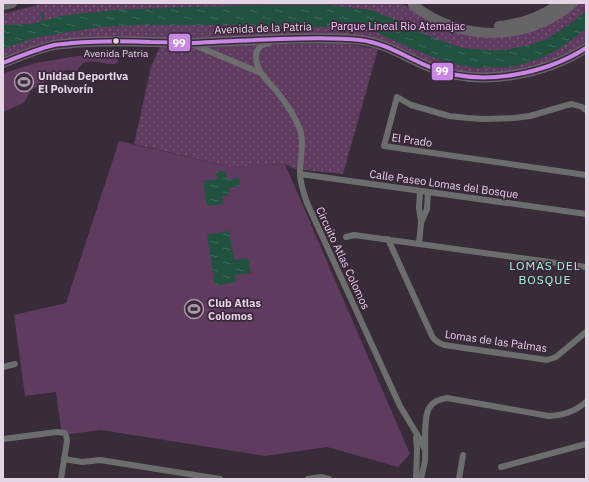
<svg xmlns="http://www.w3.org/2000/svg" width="589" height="482" viewBox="0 0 589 482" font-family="'IBM Plex Sans',sans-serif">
<defs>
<pattern id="park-dots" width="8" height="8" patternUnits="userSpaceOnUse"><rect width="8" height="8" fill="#5f3b60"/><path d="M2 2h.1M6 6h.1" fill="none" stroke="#765677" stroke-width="1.8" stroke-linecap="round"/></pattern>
<pattern id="water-ripples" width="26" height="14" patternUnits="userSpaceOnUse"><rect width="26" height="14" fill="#21513f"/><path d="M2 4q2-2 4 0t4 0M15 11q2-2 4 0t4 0" fill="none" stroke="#41695b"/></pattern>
</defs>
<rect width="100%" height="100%" fill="#372c37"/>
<g fill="url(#park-dots)">
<polygon points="44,3 400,3 449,29 516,35 542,28 561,16 580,3 586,3 586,47 563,60 495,75 440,69 373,40 109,40 3,59 3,14"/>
<polygon points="340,43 378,49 343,174 295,169 285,164 231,167 134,144 151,67 161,44 293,44"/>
</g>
<g fill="#5f3b60">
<path d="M114,54L117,56L118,58V62L115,64C101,65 84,54 77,71L66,70L31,90L24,103L3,112V74L4,73L36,63L76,56Z"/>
<polygon points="119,141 231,167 285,164 410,454 398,467 327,447 265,456 101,430 70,434 61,429 56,392 25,396 14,315 66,303"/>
</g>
<g fill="url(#water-ripples)">
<polygon points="271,5 329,5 371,10 402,22 429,36 462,48 487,50 506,50 529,45 547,39 574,21 586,10 586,29 565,45 544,57 513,67 477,68 448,63 408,47 369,29 328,27 279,27 236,25 142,25 100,27 34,38 3,49 3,25 30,24 48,20 56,17 75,14 114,10 184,7"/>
<polygon points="226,171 227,180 239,178 240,186 229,188 230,195 222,196 223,204 207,206 203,181 217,179 216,172"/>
<polygon points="229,231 234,260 248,258 251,273 235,275 236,282 215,286 207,235"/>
</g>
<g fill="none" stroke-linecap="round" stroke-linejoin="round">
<polyline stroke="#21513f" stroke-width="2" points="42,12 43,22"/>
<g stroke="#6b6e6d" stroke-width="6">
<path d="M269,43C253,45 254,60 260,71C264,79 273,86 278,93C286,103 294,115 299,127C305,141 300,158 300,173C300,184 304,193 307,203L400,406L421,441L425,450"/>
<polyline points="192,44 261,73"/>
<polyline points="586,110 582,107 572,104 564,106 530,116 514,118 483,119 468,118 449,116 411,105 397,97 384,146 586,175"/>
<polyline points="300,174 586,214"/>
<polyline points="420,191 419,208 421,221"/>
<polyline points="346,237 354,235 586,267"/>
<path d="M388,239L432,336C435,341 438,343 444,345L547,360L556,357L586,332"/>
<polyline points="419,244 421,223 427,209 428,192"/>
<polyline points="3,367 15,364"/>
<polyline points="416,438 417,449 416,479"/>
<polyline points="3,439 57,432 65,433 66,435 67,441 61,479"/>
<polyline points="64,459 82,462 100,460 220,479"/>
<polyline points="501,467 586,444"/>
<polyline points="308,479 321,477 329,479"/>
<path d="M421,479C422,473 424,467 425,461C426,447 423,419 429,408C433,401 440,399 447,398L549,416C564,415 574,412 586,402"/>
<polyline points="459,479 463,455"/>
</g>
<g stroke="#666467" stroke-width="10">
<polyline points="3,5 12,3"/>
<path d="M413,5C461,42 526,43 573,3"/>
<path d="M499,26C521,24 543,16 560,3"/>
<path d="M3,63C20,56 37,49 54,45C60,44 67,44 72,43C98,41 125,41 151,42C165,42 179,43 193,43C223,41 252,40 281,39C307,38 334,37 360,40C387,43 410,60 435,69C482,87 545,74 586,48"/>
</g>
<g stroke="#3c273c" stroke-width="7">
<path id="bus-1" d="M3,63C20,56 37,49 54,45C60,44 67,44 72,43C98,41 125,41 151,42C165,42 179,43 193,43C223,41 252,40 281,39C307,38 334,37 360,40C387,43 410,60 435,69C482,87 545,74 586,48"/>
</g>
<use href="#bus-1" stroke="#c787e3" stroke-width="4"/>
</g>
<defs>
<g id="stadium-ring" transform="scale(1)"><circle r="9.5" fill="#3c273c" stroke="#a79aa7" stroke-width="1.5"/><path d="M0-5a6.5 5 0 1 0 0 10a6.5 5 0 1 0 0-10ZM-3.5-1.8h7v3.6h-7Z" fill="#a79aa7"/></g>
</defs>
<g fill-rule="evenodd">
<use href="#stadium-ring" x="24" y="82"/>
<use href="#stadium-ring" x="194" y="309"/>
</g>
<circle fill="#e3d5e3" stroke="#3c273c" stroke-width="1.5" cx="116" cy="41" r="3.5"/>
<g text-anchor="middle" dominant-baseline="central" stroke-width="3.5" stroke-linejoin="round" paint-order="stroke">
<g font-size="10" fill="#e3d5e3" stroke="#3c273c">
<text x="116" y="53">Avenida Patria</text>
</g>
<g font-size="11" fill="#f6c5f6" stroke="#3c273c">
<text x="398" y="26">Parque Lineal Rio Atemajac</text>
</g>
<g font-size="11" fill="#e3d5e3" stroke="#3c273c">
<text transform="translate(263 28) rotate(-2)">Avenida de la Patria</text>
<text transform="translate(412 140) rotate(8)">El Prado</text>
<text transform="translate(444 184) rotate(8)">Calle Paseo Lomas del Bosque</text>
<text transform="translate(343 258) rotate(65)">Circuito Atlas Colomos</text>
<text transform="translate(496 341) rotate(8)">Lomas de las Palmas</text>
</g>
<g font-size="11" font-weight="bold" fill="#e3d5e3" stroke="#3c273c" text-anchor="start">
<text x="38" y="76">Unidad Deportiva<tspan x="38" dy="13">El Polvorín</tspan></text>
<text x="208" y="303">Club Atlas<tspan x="208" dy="13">Colomos</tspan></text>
</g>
<g font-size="12" letter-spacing="1" fill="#a1f9d3" stroke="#3c273c">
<text x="545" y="265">LOMAS DEL<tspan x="545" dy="14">BOSQUE</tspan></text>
</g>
</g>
<g stroke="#3c273c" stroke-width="1.5">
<rect x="168" y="33" width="23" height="19" rx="4" fill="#c787e3"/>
<rect x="431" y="62" width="23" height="19" rx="4" fill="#c787e3"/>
</g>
<g font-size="11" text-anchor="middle" font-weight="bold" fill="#fff">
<text x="179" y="47">99</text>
<text x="442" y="75">99</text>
</g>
<rect width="589" height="482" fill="none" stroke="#e3d5e3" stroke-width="8"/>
</svg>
